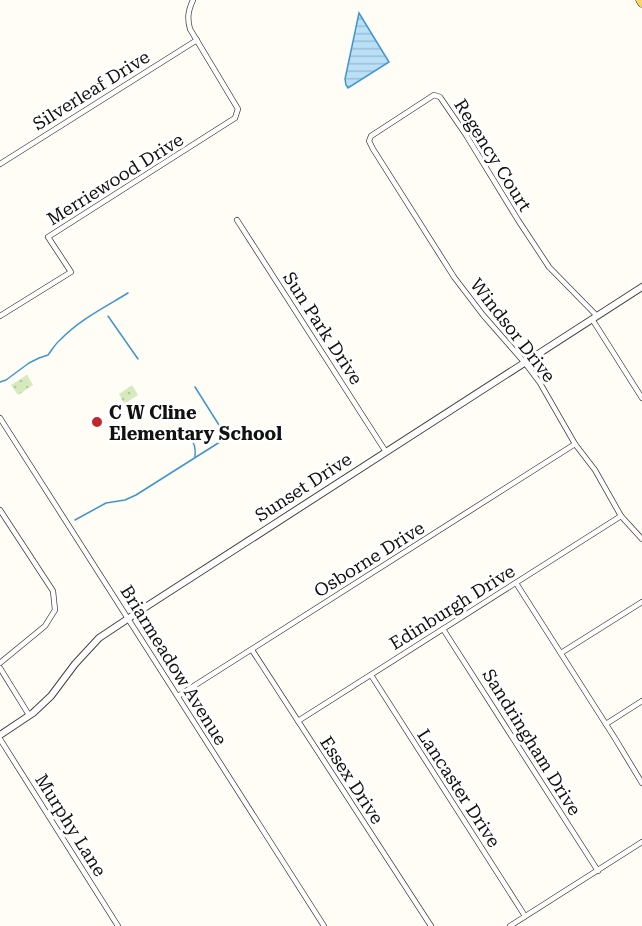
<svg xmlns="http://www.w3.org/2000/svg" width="642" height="926" viewBox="0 0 642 926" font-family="'Roboto Serif',serif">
<defs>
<pattern id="park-dots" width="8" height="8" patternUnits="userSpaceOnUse" patternTransform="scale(1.5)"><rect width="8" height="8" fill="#d5ebbd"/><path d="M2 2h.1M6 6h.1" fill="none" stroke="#b6c8a1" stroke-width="1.8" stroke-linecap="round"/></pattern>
<pattern id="water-rules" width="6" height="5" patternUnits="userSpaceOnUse" patternTransform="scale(1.5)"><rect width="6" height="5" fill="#b9e0f7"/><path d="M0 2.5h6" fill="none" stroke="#9ebfd3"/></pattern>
</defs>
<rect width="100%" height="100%" fill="#fffdf5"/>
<g fill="url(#park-dots)">
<polygon points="27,375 33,385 18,395 11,385"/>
<polygon points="132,385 138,395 124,404 119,394"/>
</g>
<polygon fill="url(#water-rules)" stroke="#3f96cf" stroke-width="1.5" points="359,13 389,62 348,88 346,85 345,79"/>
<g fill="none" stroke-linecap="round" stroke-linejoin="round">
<g stroke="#3f96cf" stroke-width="1.5">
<polyline points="108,316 138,359"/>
<path d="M0,382L6,380L29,363L39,358L48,355C52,350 55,344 60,340C79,320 105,307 128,293"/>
<path d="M170,431C186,425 197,442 195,457"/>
<polyline points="75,520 106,503 125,500 136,495 223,440 225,437 224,433 195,387"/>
</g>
<g stroke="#444" stroke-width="6">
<g id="minor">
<polyline points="0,164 197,40"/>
<polyline points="237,220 386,452"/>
<path d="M0,316L71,272L48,237L235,118L238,109L190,29C187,18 188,11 193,0"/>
<polyline points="597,316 549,267 518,220 466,135 440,97 434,95 371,136 369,141 373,149 454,277 483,315 525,363 540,383 575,444 595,470 621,516 642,539"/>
<polyline points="592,319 642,398"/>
<polyline points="0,418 324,926"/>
<polyline points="0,510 53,591 55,610 45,626 0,663"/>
<polyline points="516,583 616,740 642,783"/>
<polyline points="443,629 598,871"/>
<polyline points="252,650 431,926"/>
<polyline points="561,653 642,602"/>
<polyline points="0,668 29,715"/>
<polyline points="371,675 525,916"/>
<polyline points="178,696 575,444"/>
<polyline points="298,721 621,516"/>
<polyline points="606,724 642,701"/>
<polyline points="0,739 118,926"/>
<polyline points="510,926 642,842"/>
</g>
</g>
<g stroke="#444" stroke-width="8">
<polyline id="tertiary" points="0,735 33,713 51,696 75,664 99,638 141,610 642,287"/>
</g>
<g stroke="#222" stroke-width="9">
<polyline id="primary" points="640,0 642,3"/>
</g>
<use href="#minor" stroke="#fff" stroke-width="4.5"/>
<use href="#tertiary" stroke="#fff" stroke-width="6"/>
<use href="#primary" stroke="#f9d66b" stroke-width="8"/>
</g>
<circle fill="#c4262e" stroke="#fff" stroke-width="2" cx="97" cy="422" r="6"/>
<g text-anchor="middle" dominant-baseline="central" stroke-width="6" stroke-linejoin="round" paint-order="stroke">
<g font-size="18" fill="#111" stroke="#fff">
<text transform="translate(91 90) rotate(-32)">Silverleaf Drive</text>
<text transform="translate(493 155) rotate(58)">Regency Court</text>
<text transform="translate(115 179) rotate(-32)">Merriewood Drive</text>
<text transform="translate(323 328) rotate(57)">Sun Park Drive</text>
<text transform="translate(513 330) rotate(52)">Windsor Drive</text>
<text transform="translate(303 487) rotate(-33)">Sunset Drive</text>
<text transform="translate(369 559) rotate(-32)">Osborne Drive</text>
<text transform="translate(452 607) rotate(-32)">Edinburgh Drive</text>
<text transform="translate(174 665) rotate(58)">Briarmeadow Avenue</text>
<text transform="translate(532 742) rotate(58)">Sandringham Drive</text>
<text transform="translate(352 780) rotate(57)">Essex Drive</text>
<text transform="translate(459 788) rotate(57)">Lancaster Drive</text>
<text transform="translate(71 825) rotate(58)">Murphy Lane</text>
</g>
<g font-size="18" font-weight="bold" fill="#111" stroke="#fff" text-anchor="start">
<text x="109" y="412">C W Cline<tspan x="109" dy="21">Elementary School</tspan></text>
</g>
</g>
</svg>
